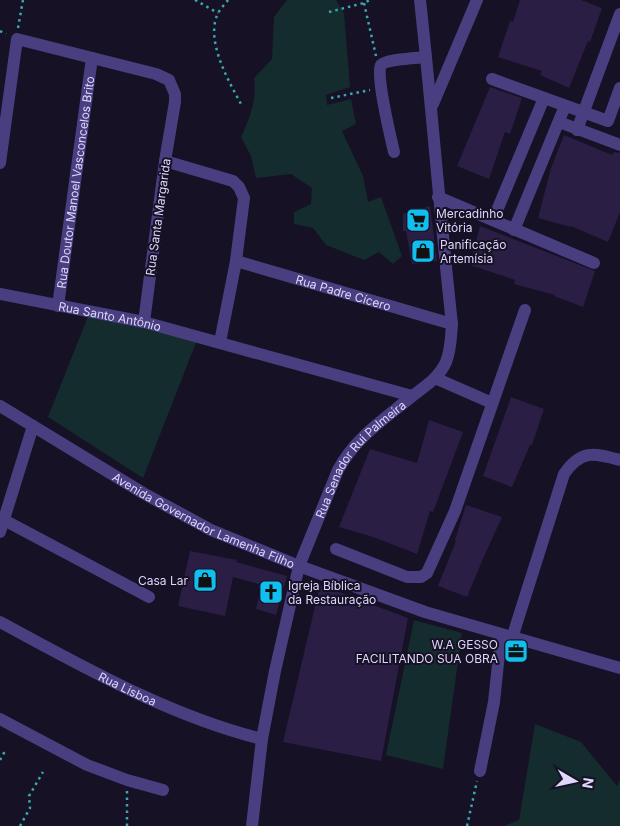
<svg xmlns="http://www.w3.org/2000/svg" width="620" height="826" viewBox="0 0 620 826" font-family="Inter,sans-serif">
<rect width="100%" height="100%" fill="#161124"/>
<g fill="#142c2e">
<path d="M287,0H336L344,13L350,87L326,95L327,105L351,99L356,124L342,131L363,176L368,202L381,197L402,256L393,264L379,252L364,260L326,245L313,228L294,224V212L311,204L312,188L291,174L256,178L251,156L241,137C250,118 257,99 254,78L272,59L274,17Z"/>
<polygon points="89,314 197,340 143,478 48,417"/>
<polygon points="414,620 462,633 443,769 386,755"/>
<polygon points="535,724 581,742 617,786 620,780 620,826 504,826 519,820"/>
</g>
<g fill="#2a1e44">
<polygon points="520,0 581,0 602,8 590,42 588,41 569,88 540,75 542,71 498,57 510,21 513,22"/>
<polygon points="490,87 522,98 510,134 505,132 489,179 457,166"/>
<polygon points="564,135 612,155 614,152 620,153 620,212 608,242 571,226 571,227 538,218 551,168"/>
<polygon points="430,206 437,261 412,264 406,231 403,231 403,214"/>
<polygon points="480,226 595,271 583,307 554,296 555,295 514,284 515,280 470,265"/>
<polygon points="511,397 544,409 532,445 530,445 512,487 483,476"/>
<polygon points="429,420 463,432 433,512 430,511 417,554 373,537 339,527 370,449 417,463"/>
<polygon points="466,505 502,517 482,561 467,597 438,586 456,541 455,540"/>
<polygon points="190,551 237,560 236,562 287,576 276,615 256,609 262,585 233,577 225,616 178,606"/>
<polygon points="320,585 408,618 381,761 283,742"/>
</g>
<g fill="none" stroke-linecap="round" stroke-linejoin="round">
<g stroke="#38a9af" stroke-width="2.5" stroke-dasharray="2.5 4" stroke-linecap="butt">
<polyline points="195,0 218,13"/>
<path d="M228,0C225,4 221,8 218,13C205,40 228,80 241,104"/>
<polyline points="364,3 376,56"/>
<polyline points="329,12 364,3 370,0"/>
<polyline points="18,28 23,0"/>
<polyline points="0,31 6,34"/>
<polyline points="331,98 370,90"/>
<polyline points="0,760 5,751"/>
<polyline points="127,791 127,826"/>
<polyline points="20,826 30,808 29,796 43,772"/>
<polyline points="467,826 477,781"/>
</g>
<g stroke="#493f80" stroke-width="12">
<polyline points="492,79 608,121 620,88"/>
<polyline points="433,104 477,0"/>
<polyline points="559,122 620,145"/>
<polyline points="577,130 620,14"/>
<path d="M394,152C391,139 375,72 381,65C386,59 418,58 426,57"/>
<polyline points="165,161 233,181 239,187 244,198 236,261 220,342"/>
<polyline points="0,163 17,39 156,74 169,80 175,94 175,102 165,161 144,322"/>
<polyline points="438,197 594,263"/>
<polyline points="493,220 544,98"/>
<polyline points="514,230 565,106"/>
<path id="s1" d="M236,261L452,324"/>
<path id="s2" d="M0,294L144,322L412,396"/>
<path id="s3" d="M58,306L92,58"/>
<polyline points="435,378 492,403"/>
<path id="s4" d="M0,406L143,493L211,530L299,566L425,612L620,668"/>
<polyline points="4,520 149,597"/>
<polyline points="0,532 33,426"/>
<polyline points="336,549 407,577 421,577 427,573 455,511 525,310"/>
<path id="s5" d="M0,622C84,667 169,716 262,739"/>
<path d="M512,638L564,474C581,449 594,453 620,460"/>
<polyline points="0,719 87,765 127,780 163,790"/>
<polyline points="480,771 494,702 501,635"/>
<path id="s6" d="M252,826L262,739L275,671L299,566L338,470C355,438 383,420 411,397C424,387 439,378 446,362C451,350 451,336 452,324C440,216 432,108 420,0"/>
</g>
</g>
<defs>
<g id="supermarket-square" transform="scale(1.25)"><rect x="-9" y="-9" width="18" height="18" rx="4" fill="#11bfee" stroke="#161124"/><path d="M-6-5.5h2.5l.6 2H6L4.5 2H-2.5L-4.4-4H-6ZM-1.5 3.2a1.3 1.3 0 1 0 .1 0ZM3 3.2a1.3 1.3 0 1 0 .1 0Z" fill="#111"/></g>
<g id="shop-square" transform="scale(1.25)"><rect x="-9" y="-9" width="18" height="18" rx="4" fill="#11bfee" stroke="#161124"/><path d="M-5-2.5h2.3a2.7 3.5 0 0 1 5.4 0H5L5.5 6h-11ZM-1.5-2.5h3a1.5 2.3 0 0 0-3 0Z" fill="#111"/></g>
<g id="church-square" transform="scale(1.25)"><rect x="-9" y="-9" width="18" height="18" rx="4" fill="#11bfee" stroke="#161124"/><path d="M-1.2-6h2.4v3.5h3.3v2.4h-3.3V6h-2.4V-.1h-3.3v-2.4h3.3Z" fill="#111"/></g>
<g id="office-square" transform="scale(1.25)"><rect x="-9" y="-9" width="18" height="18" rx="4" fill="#11bfee" stroke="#161124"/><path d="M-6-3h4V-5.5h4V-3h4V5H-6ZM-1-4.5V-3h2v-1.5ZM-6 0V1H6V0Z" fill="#111"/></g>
</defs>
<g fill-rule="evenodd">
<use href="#supermarket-square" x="418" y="220"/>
<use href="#shop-square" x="423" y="251"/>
<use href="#shop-square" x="205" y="580"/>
<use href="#church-square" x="271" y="592"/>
<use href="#office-square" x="516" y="651"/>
</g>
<g text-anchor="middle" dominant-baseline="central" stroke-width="4" stroke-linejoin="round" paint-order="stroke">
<g font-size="12" fill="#dfd7fc" stroke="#161124">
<text stroke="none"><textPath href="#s3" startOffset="125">Rua Doutor Manoel Vasconcelos Brito</textPath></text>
<text transform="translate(158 217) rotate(-82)">Rua Santa Margarida</text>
<text stroke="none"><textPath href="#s1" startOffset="112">Rua Padre Cícero</textPath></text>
<text stroke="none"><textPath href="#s2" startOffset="112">Rua Santo Antônio</textPath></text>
<text stroke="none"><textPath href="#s6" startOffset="390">Rua Senador Rui Palmeira</textPath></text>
<text stroke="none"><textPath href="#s4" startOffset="234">Avenida Governador Lamenha Filho</textPath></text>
<text stroke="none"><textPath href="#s5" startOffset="144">Rua Lisboa</textPath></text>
</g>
<g font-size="12" fill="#dfd7fc" stroke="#161124" text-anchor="start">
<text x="436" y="213">Mercadinho<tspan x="436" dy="14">Vitória</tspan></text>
<text x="440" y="244">Panificação<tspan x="440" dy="14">Artemísia</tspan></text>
<text x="188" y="580" text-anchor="end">Casa Lar</text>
<text x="288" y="585">Igreja Bíblica<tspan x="288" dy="14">da Restauração</tspan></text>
<text x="498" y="644" text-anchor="end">W.A GESSO<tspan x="498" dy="14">FACILITANDO SUA OBRA</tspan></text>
</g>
</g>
<g transform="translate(575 781) rotate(99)" stroke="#161124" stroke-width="4" paint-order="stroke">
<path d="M0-4L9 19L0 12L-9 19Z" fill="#dfd7fc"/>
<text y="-8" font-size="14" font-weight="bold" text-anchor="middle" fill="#dfd7fc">N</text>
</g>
</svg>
